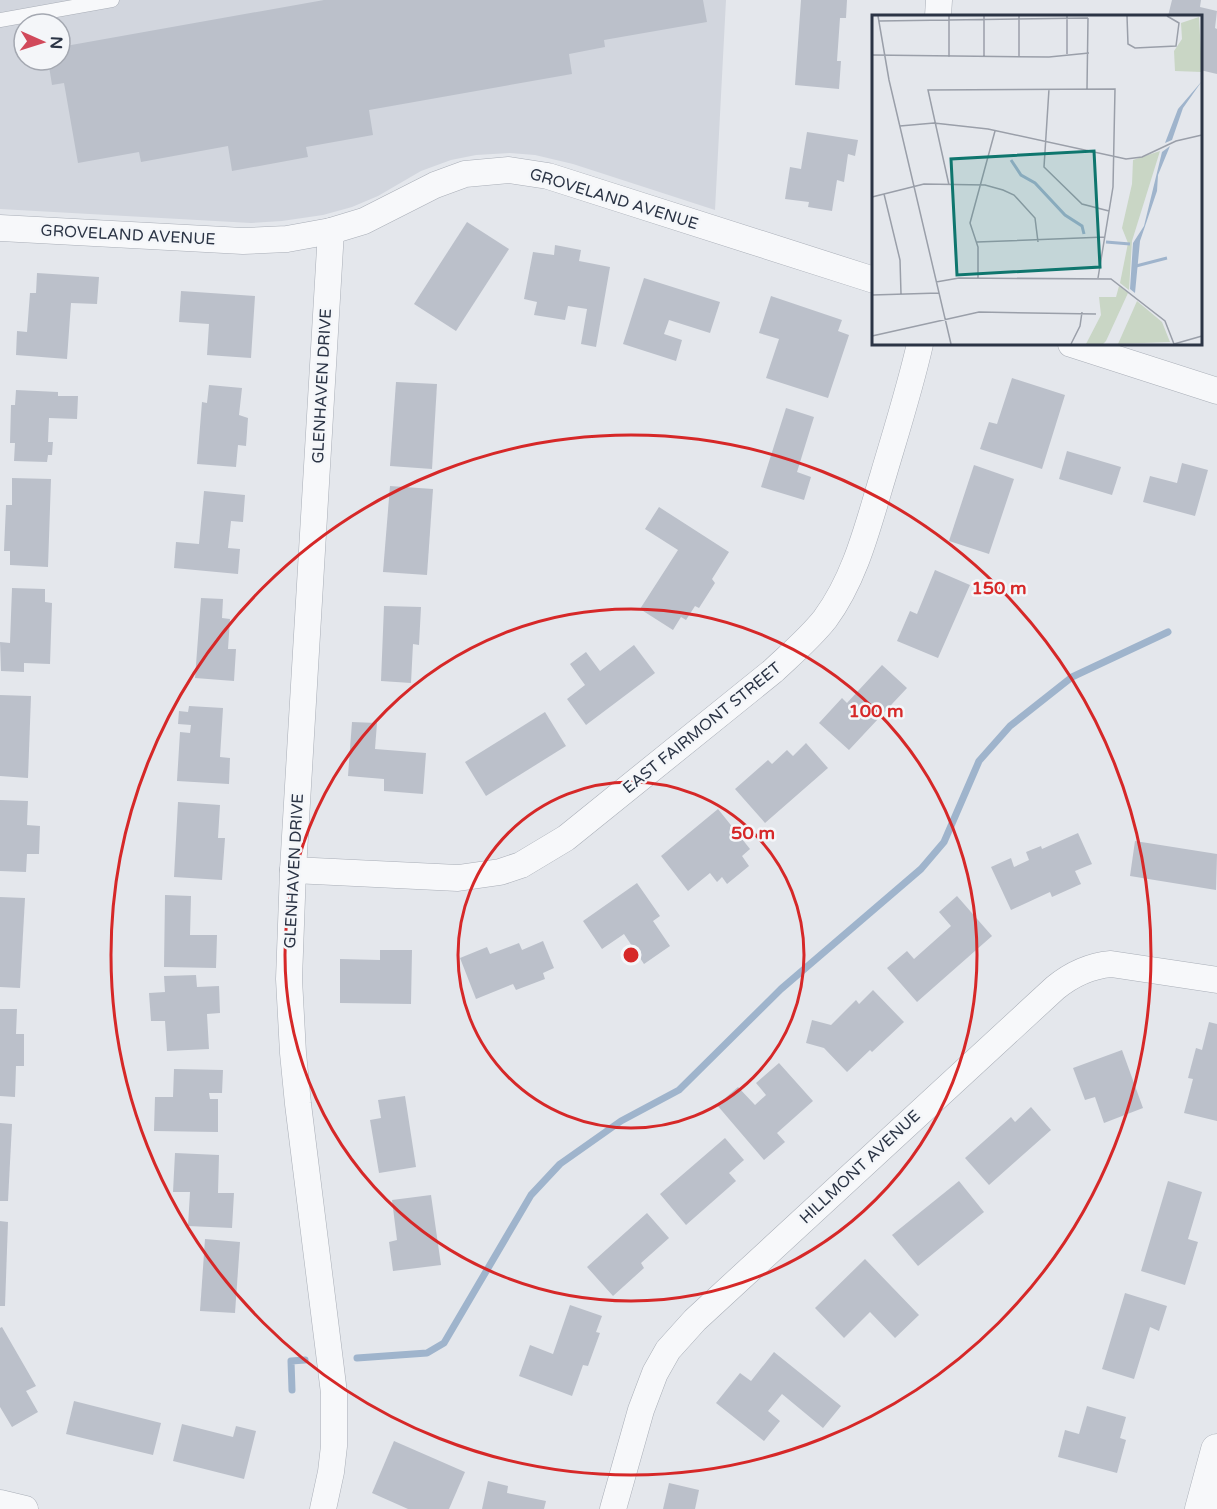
<svg xmlns="http://www.w3.org/2000/svg" width="1217" height="1509" viewBox="0 0 1217 1509" font-family="'Varela Round',sans-serif">
<rect width="100%" height="100%" fill="#e4e7ec"/>
<path fill="#d2d6de" fill-rule="evenodd" d="M0,0H726L715,210L573,164L535,155L510,153L476,155L451,160L421,171L378,196L352,207L323,215L282,221L251,223L0,209ZM24,24H60V60H24Z"/>
<g fill="none" stroke-linecap="round" stroke-linejoin="round">
<g stroke="#9fb4cc" stroke-width="7">
<polyline points="357,1358 427,1353 444,1343 531,1195 560,1164 621,1121 679,1090 781,989 921,869 944,842 979,761 1010,726 1072,677 1168,632"/>
<polyline points="292,1390 291,1361 305,1360"/>
</g>
</g>
<g fill="#bbc0ca">
<polygon points="324,0 703,0 707,22 604,40 605,47 569,54 572,74 369,110 373,135 306,147 308,157 232,171 228,146 141,162 139,152 78,163 64,83 52,85 48,60 60,60 60,47"/>
<polygon points="801,0 847,0 846,18 840,18 837,61 841,61 839,89 795,85"/>
<polygon points="1172,0 1201,0 1200,7 1217,11 1215,28 1217,29 1217,74 1200,70 1200,16 1168,16"/>
<polygon points="807,132 858,140 855,156 848,154 844,182 837,180 832,211 808,207 809,202 785,199 790,167 801,169"/>
<polygon points="467,222 509,249 456,331 414,304"/>
<polygon points="555,245 581,250 579,261 610,267 596,347 581,344 587,309 568,306 565,320 534,315 537,302 524,299 533,252 554,255"/>
<polygon points="37,273 99,277 97,304 71,303 67,359 16,355 17,331 27,332 30,293 36,293"/>
<polygon points="644,278 720,302 710,333 669,320 664,334 682,340 676,361 623,344"/>
<polygon points="181,291 255,296 251,358 207,355 209,324 179,322"/>
<polygon points="771,296 842,320 838,331 849,335 828,398 766,378 779,339 759,333"/>
<polygon points="1012,378 1065,395 1042,469 980,449 989,422 997,424"/>
<polygon points="396,382 437,384 432,469 390,466"/>
<polygon points="209,385 242,388 239,415 248,418 246,446 238,445 236,467 197,464 202,402 207,403"/>
<polygon points="16,390 58,392 58,396 78,396 77,419 49,418 48,442 53,442 52,455 48,455 47,462 14,461 15,443 10,443 11,405 15,405"/>
<polygon points="786,408 814,417 797,472 811,477 804,500 761,487"/>
<polygon points="1067,451 1121,467 1112,495 1059,479"/>
<polygon points="1182,463 1208,470 1195,516 1143,502 1150,476 1177,483"/>
<polygon points="974,465 1014,479 989,554 949,541"/>
<polygon points="12,478 51,479 48,567 10,565 10,551 4,551 6,505 12,505"/>
<polygon points="390,486 433,489 427,575 383,572"/>
<polygon points="204,491 245,495 243,522 231,521 228,548 240,549 238,574 174,568 176,542 199,544"/>
<polygon points="659,507 729,552 712,579 715,583 699,608 695,606 686,620 681,617 673,630 640,609 678,550 645,529"/>
<polygon points="935,570 970,585 938,658 897,641 910,611 917,614"/>
<polygon points="12,588 45,589 45,602 52,603 50,664 24,663 24,672 1,671 0,642 10,643"/>
<polygon points="201,598 223,599 222,618 230,619 228,649 236,649 234,681 195,678"/>
<polygon points="384,606 421,607 419,645 413,644 411,683 381,681"/>
<polygon points="634,645 655,673 586,725 567,699 585,685 570,664 586,652 600,671"/>
<polygon points="882,665 907,688 849,750 819,723 842,698 847,703"/>
<polygon points="0,695 31,696 28,778 0,776"/>
<polygon points="189,706 223,708 220,757 230,758 229,784 177,781 180,732 190,733 191,725 178,724 179,711 188,712"/>
<polygon points="545,712 566,746 486,796 465,762"/>
<polygon points="352,722 377,723 375,749 426,753 423,794 384,791 384,779 348,776"/>
<polygon points="806,743 828,768 765,823 735,789 768,760 772,764 787,750 793,756"/>
<polygon points="0,800 28,801 27,825 40,826 39,854 27,854 26,872 0,871"/>
<polygon points="178,802 220,805 218,838 225,838 222,880 174,877"/>
<polygon points="718,809 750,849 742,856 749,866 727,884 722,877 717,882 710,873 688,891 661,856"/>
<polygon points="1078,833 1092,864 1075,871 1081,884 1052,897 1050,892 1011,910 991,867 1011,858 1014,867 1029,860 1026,852 1041,846 1042,849"/>
<polygon points="1135,841 1217,854 1216,890 1130,876"/>
<polygon points="637,883 660,916 653,921 670,946 644,964 624,934 602,949 583,921"/>
<polygon points="165,895 191,896 190,935 217,935 216,968 164,967"/>
<polygon points="957,896 992,936 917,1002 887,968 907,951 914,959 951,926 939,912"/>
<polygon points="0,897 25,898 20,988 0,987"/>
<polygon points="543,941 554,968 543,973 545,979 516,990 513,984 476,999 460,958 487,947 490,954 519,943 522,950"/>
<polygon points="380,950 412,950 411,1004 340,1003 340,959 380,960"/>
<polygon points="196,975 197,987 219,986 220,1013 207,1014 209,1049 167,1051 165,1021 151,1021 149,993 165,992 164,976"/>
<polygon points="873,990 904,1022 872,1052 870,1050 847,1072 824,1048 806,1043 812,1020 831,1025 856,1000 859,1004"/>
<polygon points="0,1009 17,1009 16,1034 24,1034 24,1066 16,1066 15,1097 0,1096"/>
<polygon points="1209,1022 1217,1024 1217,1121 1184,1113 1193,1079 1188,1078 1196,1048 1202,1050"/>
<polygon points="1122,1050 1143,1108 1104,1123 1095,1097 1085,1100 1073,1068"/>
<polygon points="779,1063 813,1101 777,1133 785,1142 764,1160 717,1105 738,1087 755,1105 766,1095 756,1083"/>
<polygon points="174,1069 223,1070 222,1093 209,1093 210,1099 218,1099 218,1132 154,1131 155,1097 173,1097"/>
<polygon points="405,1096 416,1167 379,1173 370,1120 381,1118 378,1100"/>
<polygon points="1031,1107 1051,1130 989,1185 965,1158 1011,1117 1015,1122"/>
<polygon points="0,1123 12,1124 8,1201 0,1201"/>
<polygon points="725,1138 744,1160 729,1173 736,1181 686,1225 660,1194"/>
<polygon points="175,1153 219,1155 218,1193 234,1193 232,1228 188,1226 190,1192 173,1192"/>
<polygon points="959,1181 984,1212 918,1266 892,1235"/>
<polygon points="1168,1181 1202,1192 1188,1239 1198,1242 1185,1285 1141,1271"/>
<polygon points="431,1195 441,1265 393,1271 389,1242 397,1240 392,1200"/>
<polygon points="647,1213 669,1238 641,1263 644,1268 613,1296 587,1267"/>
<polygon points="0,1221 8,1222 5,1306 0,1306"/>
<polygon points="205,1239 240,1242 235,1313 200,1311"/>
<polygon points="865,1259 919,1315 895,1338 870,1312 844,1338 815,1308"/>
<polygon points="1125,1293 1167,1306 1159,1331 1150,1327 1134,1379 1102,1369"/>
<polygon points="570,1305 602,1316 596,1332 600,1333 588,1366 583,1365 572,1396 519,1376 530,1345 553,1354"/>
<polygon points="2,1327 36,1386 26,1391 38,1412 12,1427 0,1407 0,1328"/>
<polygon points="774,1352 841,1406 823,1428 782,1394 768,1411 780,1421 764,1441 716,1403 740,1373 751,1381"/>
<polygon points="74,1401 161,1423 153,1455 66,1434"/>
<polygon points="1087,1406 1126,1417 1120,1438 1126,1440 1117,1473 1058,1457 1065,1430 1079,1434"/>
<polygon points="182,1424 233,1437 236,1426 256,1431 244,1479 173,1461"/>
<polygon points="394,1441 465,1472 449,1509 408,1509 372,1493"/>
<polygon points="488,1481 508,1486 507,1493 546,1501 544,1509 482,1509"/>
<polygon points="669,1483 699,1490 695,1509 663,1509"/>
</g>
<g fill="none" stroke-linecap="round" stroke-linejoin="round">
<g stroke="#a9aeb7" stroke-width="15">
<polyline id="service" points="0,20 112,0"/>
</g>
<g stroke="#a9aeb7" stroke-width="27">
<g id="minor">
<polyline points="938,16 939,0"/>
<polyline points="0,228 243,241 287,239 331,231 364,221 435,185 465,174 509,170 548,176 874,280"/>
<polyline points="1071,344 1217,391"/>
<path d="M293,870L458,878L500,872L521,865L566,838L773,671C791,654 810,638 825,619C856,577 868,525 883,476C896,432 910,388 920,344"/>
<polyline points="0,1503 25,1509"/>
<polyline points="323,1509 331,1472 334,1446 334,1393 298,1104 293,1053 289,979 293,870 331,231"/>
<path d="M613,1509L641,1410L655,1373L668,1350L695,1320L1055,988C1072,974 1089,966 1111,964L1217,980"/>
</g>
</g>
<g stroke="#a9aeb7" stroke-width="33">
<polyline id="tertiary" points="1201,1509 1217,1450"/>
</g>
<use href="#service" stroke="#f7f8fa" stroke-width="14"/>
<use href="#minor" stroke="#f7f8fa" stroke-width="26"/>
<use href="#tertiary" stroke="#f7f8fa" stroke-width="32"/>
</g>
<g fill="none" stroke="#d62828" stroke-width="3">
<circle cx="631" cy="955" r="173"/>
<circle cx="631" cy="955" r="346"/>
<circle cx="631" cy="955" r="520"/>
</g>
<g text-anchor="middle" dominant-baseline="central" stroke-width="5" stroke-linejoin="round" paint-order="stroke">
<g font-size="16" fill="#2b3445" stroke="#f4f6f9">
<text transform="translate(614 199) rotate(17)">GROVELAND AVENUE</text>
<text transform="translate(128 235) rotate(3)">GROVELAND AVENUE</text>
<text transform="translate(322 386) rotate(-87)">GLENHAVEN DRIVE</text>
<text transform="translate(702 728) rotate(-39)">EAST FAIRMONT STREET</text>
<text transform="translate(294 871) rotate(-87)">GLENHAVEN DRIVE</text>
<text transform="translate(860 1167) rotate(-43)">HILLMONT AVENUE</text>
</g>
</g>
<g transform="translate(872 15)">
<rect width="330" height="330" fill="#e4e7ec"/>
<path d="M327,2L330,57L303,56L302,36L310,24L309,8ZM288,136L260,226L257,275L248,268L256,228L250,213L260,169L261,145ZM247,271L256,278L234,326L231,329H214L229,300L227,282H244ZM265,286L290,307L298,327L246,329Z" fill="#c9d6c5"/>
<path d="M330,66L311,93L300,125L293,128L306,94ZM298,131L286,160L285,176L268,226L263,278L258,274L261,228L272,211L290,137Z" fill="#9fb4cc"/>
<path fill="none" stroke="#9fb4cc" stroke-width="3" d="M139,145L149,160L163,168L193,200L210,211L212,219M234,227L258,229M264,251L295,243"/>
<path fill="none" stroke="#9a9fa9" stroke-width="1.5" d="M6,1L17,65L79,329M77,1V42M112,1V42M147,1V42M195,1V39M255,1L256,29L263,33L304,31L307,8L295,1M7,6L216,3M0,40L177,42L217,38M177,74L172,152L210,189L237,196M215,74L216,3M28,111L62,108L116,114L254,144L270,142L304,126L330,120M77,170L56,75L243,74L241,172L226,263M12,179L28,245L29,279M0,182L52,169L113,170L131,175L142,180L163,203L166,227M105,227L233,222M106,263V232L98,208L123,116M64,267L87,263L239,264L293,306L302,329M0,280L67,278M0,321L107,297L224,299M199,329L208,311L210,297M302,329L330,321"/>
<path fill="#0f766e" fill-opacity="0.15" stroke="#0f766e" stroke-width="3" d="M222,136L228,252L85,260L79,144Z"/>
<rect width="330" height="330" fill="none" stroke="#2b3445" stroke-width="3"/>
</g>
<circle cx="631" cy="955" r="9" fill="#d62828" stroke="#f4f6f9" stroke-width="3"/>
<g font-size="18" text-anchor="middle" font-weight="bold" fill="#d62828" stroke="#f4f6f9" stroke-width="5" stroke-linejoin="round" paint-order="stroke">
<text x="999" y="594">150 m</text>
<text x="876" y="717">100 m</text>
<text x="753" y="839">50 m</text>
</g>
<g transform="translate(42 42) rotate(93)"><circle r="28" fill="#f4f6f9" stroke="#a4a8b1" stroke-width="1.5"/>
<path d="M0-4.5L10 22L0 15L-10 22Z" fill="#d1495b"/>
<text y="-9" font-size="16" font-weight="bold" text-anchor="middle" fill="#2b3445">N</text>
</g>
</svg>
